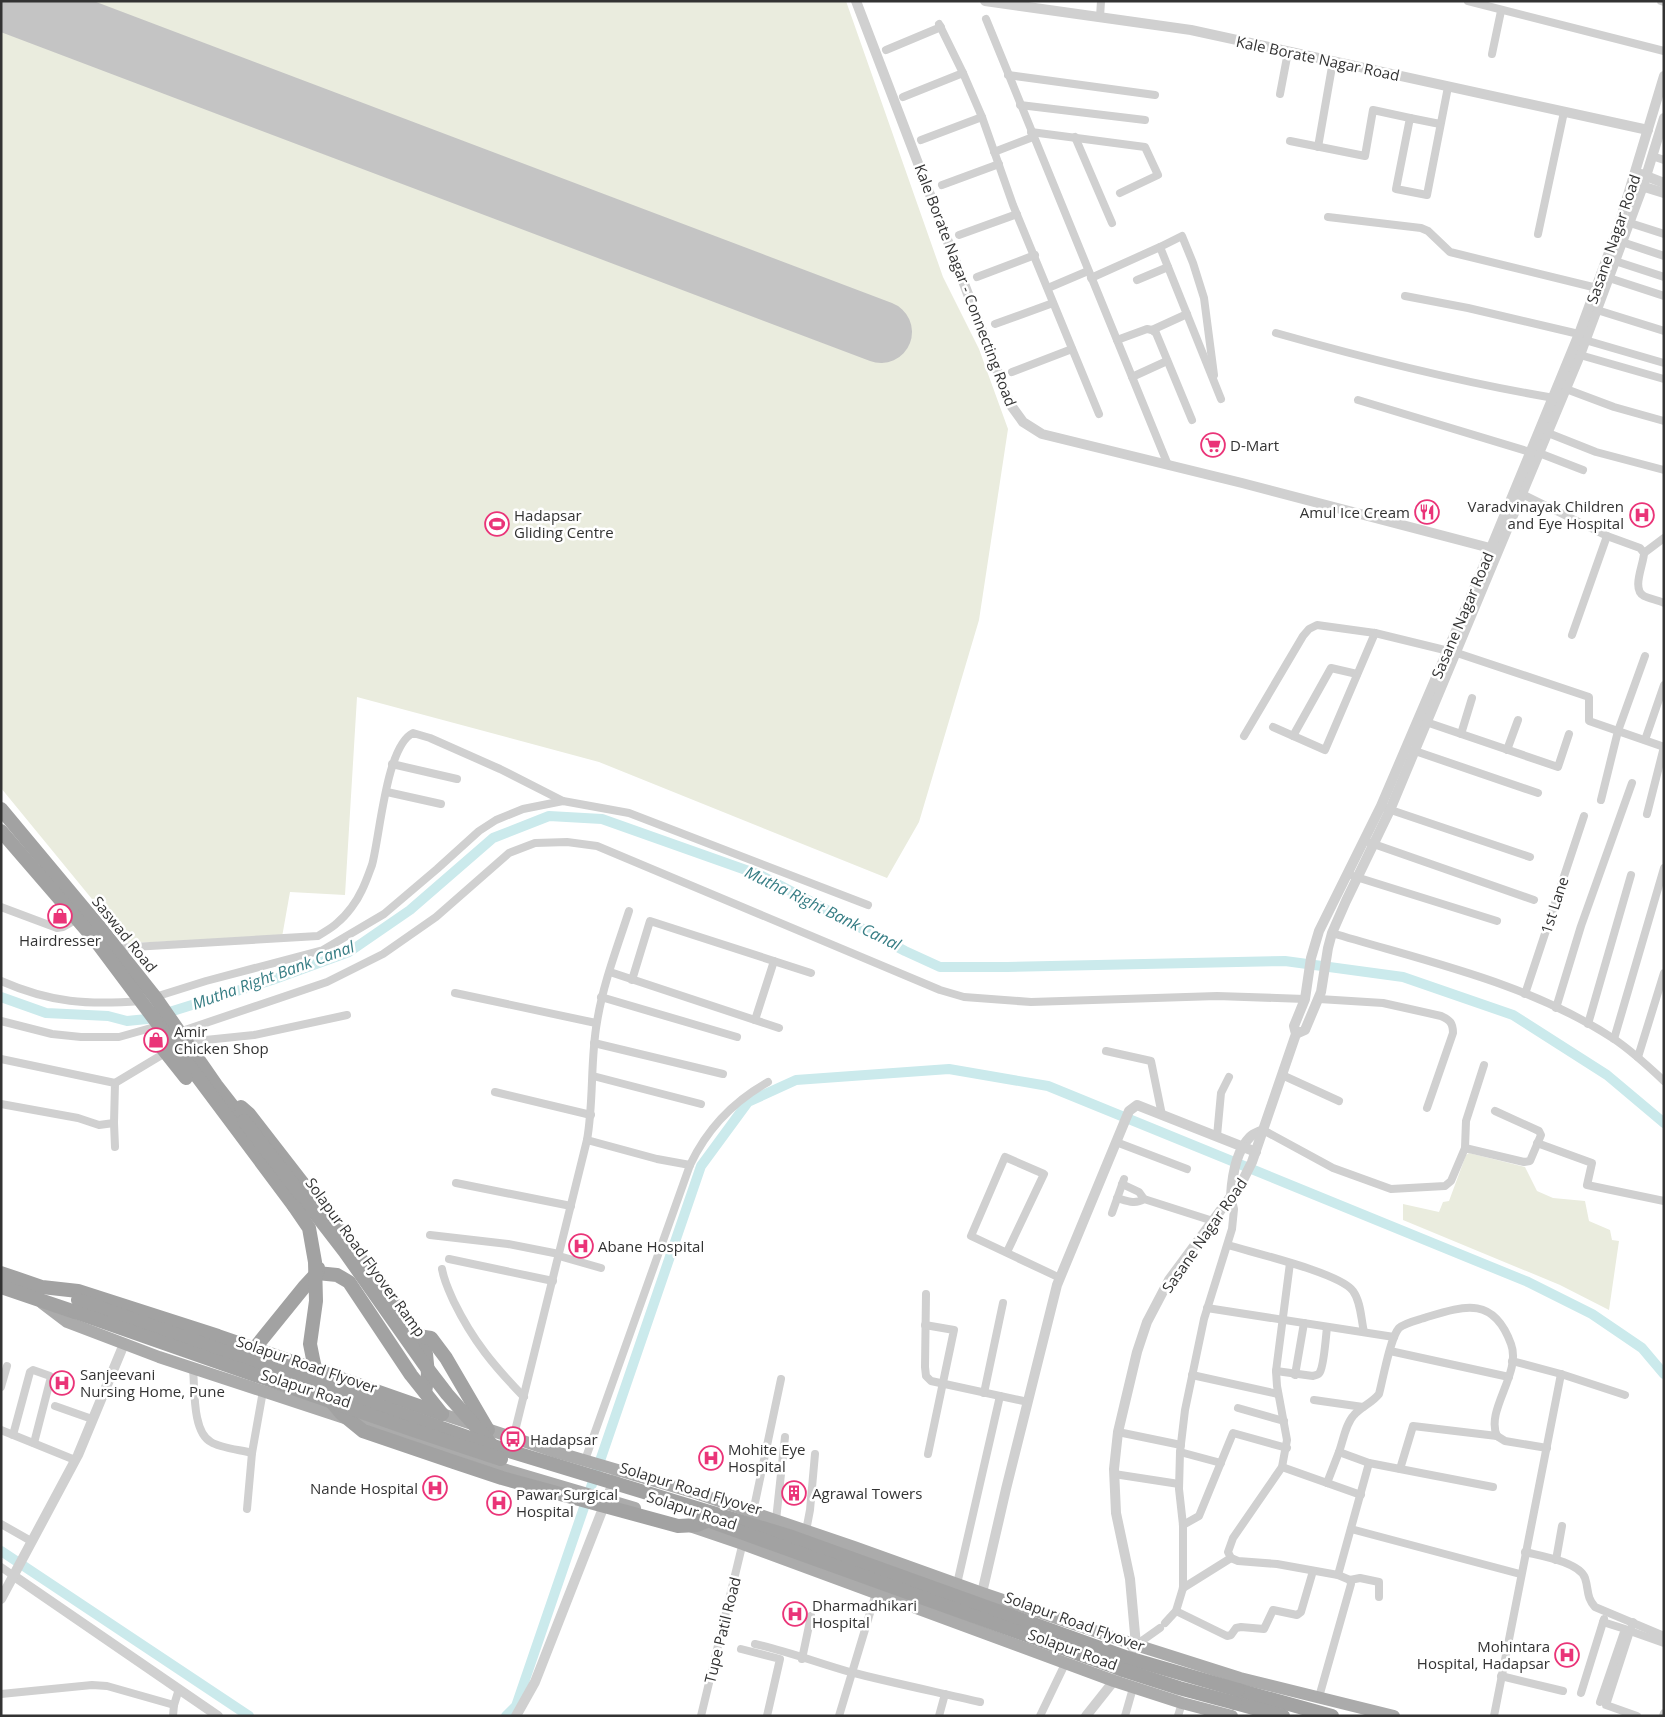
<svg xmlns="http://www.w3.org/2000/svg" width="1665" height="1717" viewBox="0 0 1665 1717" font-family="'Open Sans',sans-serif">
<rect width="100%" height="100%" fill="#fff"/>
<g fill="#eaecde">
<polygon points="1,1 846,1 943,277 979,349 1008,429 979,620 919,822 887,878 599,762 357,697 345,895 290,892 282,937 128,943 1,788"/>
<polygon points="1469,1153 1525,1167 1537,1191 1553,1198 1585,1201 1589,1221 1610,1230 1612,1240 1619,1241 1609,1310 1560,1285 1403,1220 1403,1204 1439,1212 1443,1202 1449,1201 1466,1155"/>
</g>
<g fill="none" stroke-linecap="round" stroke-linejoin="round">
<g stroke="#cbeaec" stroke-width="10">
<polyline points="1,997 46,1013 108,1016 127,1021 147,1019 272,980 349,952 410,910 493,838 549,816 602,819 760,875 905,951 940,967 1007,967 1285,961 1403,977 1513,1015 1607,1075 1664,1123"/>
<polyline points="1,1551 249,1716"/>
<polyline points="506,1716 516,1706 701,1166 748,1102 796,1080 949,1069 1048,1086 1528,1282 1592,1314 1642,1348 1664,1374"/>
</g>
<polyline stroke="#c4c4c4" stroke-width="62" points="6,1 881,332"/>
<g stroke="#d0d0d0" stroke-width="8">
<polyline points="1468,1 1664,51"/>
<polyline points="1661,1 1664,2"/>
<polyline points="1100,17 1101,1"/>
<polyline points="986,19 1168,465"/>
<polyline points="939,24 963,73 982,117 1013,205 1099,414"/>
<polyline points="886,50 941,27"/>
<polyline points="1492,54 1501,11"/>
<polyline points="1008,75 1155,95"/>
<polyline points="1280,94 1288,52"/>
<polyline points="903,97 963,73"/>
<polyline points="1020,105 1145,120"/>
<polyline points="1440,124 1410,118 1396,189 1427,195 1448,87"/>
<polyline points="1031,132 1145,147 1158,175 1120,193"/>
<polyline points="1075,137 1112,223"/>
<polyline points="921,140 982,117"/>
<polyline points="1290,141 1365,156 1373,110 1410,118"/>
<polyline points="1318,147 1333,61"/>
<polyline points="994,152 1033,137"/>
<polyline points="1652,156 1664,160"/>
<polyline points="942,185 999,164"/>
<polyline points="1328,217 1421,228 1428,231 1450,252 1597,288"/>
<polyline points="1630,223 1664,234"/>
<polyline points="1538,234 1564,112"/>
<polyline points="959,235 1017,214"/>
<polyline points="1622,242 1664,256"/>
<polyline points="1160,247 1182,236 1193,263 1204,298 1214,375"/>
<polyline points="1615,261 1664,277"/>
<polyline points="977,277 1035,255"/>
<polyline points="1091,278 1160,247 1221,399"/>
<polyline points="1609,278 1664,296"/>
<polyline points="1137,280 1168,267"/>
<polyline points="1048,288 1088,271"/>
<polyline points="1405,296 1468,308 1583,335"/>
<polyline points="1597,310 1664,331"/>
<polyline points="995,324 1053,303"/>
<polyline points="1152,330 1187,314"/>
<path d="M1276,333C1368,359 1459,382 1554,398"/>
<polyline points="1117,340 1147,329 1152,330 1156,333 1192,420"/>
<polyline points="1585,340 1664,363"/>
<polyline points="1580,355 1664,379"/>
<polyline points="1012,372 1072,349"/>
<polyline points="1132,377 1167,361"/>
<polyline points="1566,389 1614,407 1664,421"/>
<polyline points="1358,400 1530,452"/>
<polyline points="1548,433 1596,452 1664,470"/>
<polyline points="1539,453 1583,470"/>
<path d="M1518,492L1607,536L1640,548L1644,553C1644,564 1631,589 1644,596C1650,599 1658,600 1664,603"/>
<polyline points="1644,553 1664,538"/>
<polyline points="1572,635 1607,536"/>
<polyline points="1426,722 1558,767 1569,734"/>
<polyline points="1273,727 1325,750 1375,633"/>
<polyline points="1461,734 1472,698"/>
<polyline points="1244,736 1303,636 1309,629 1317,625 1375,633 1457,653 1589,697 1589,721 1664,747"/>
<polyline points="1293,736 1331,668 1357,674"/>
<polyline points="1645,740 1664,685"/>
<polyline points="1507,750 1518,720"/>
<polyline points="1415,751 1538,793"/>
<polyline points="392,764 457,779"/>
<polyline points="387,792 441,804"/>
<polyline points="1601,800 1618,731 1645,656"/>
<polyline points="1385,808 1530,857"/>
<polyline points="1647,814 1664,747"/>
<polyline points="1365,841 1534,900"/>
<polyline points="1353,876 1497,921"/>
<polyline points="1,907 57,928 63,927 77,919"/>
<path d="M1332,933C1428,962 1529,983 1614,1039C1632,1051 1648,1066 1664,1081"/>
<path d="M116,948L318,936C324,932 332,928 337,923C347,915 357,901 362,890C366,882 369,873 372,865C380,836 386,746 413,733L430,738L500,769L563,801"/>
<polyline points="610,972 779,1028"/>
<polyline points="632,980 650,921 811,973"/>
<path d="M1,981C51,1003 88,1005 141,1001"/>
<polyline points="455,993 596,1023"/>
<polyline points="1525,994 1584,816"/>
<polyline points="155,997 206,981 323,950 384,914 437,869 479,831 496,820 523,809 563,801 629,813 868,905"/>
<polyline points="601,997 737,1037"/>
<path d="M1319,999L1383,1003L1441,1016C1450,1020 1453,1023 1453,1033L1427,1108"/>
<polyline points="1556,1008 1581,926 1632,783"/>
<polyline points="755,1020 774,961"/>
<polyline points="1,1021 52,1034 81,1037 119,1037 158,1026"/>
<polyline points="1588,1024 1631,875"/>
<polyline points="179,1032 327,982 383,954 436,917 509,853 535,843 567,842 597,846 940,990 964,997 1031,1002 1217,996 1305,999"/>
<polyline points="1614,1039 1664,868"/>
<polyline points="186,1042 254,1035 347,1015"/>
<polyline points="594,1043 723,1074"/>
<polyline points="1106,1051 1151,1061 1162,1115"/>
<polyline points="1638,1057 1664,973"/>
<polyline points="1,1059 115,1083 114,1123 99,1125 78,1118 1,1104"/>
<polyline points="1282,1075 1339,1101"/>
<polyline points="593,1076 701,1104"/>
<polyline points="115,1083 165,1053"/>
<polyline points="495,1092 591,1115"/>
<polyline points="114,1123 115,1147"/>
<polyline points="1263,1130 1333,1168 1391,1189 1445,1186 1451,1181 1465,1148 1524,1162 1530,1161 1541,1135 1539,1131 1495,1111"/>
<polyline points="1217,1136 1221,1093 1229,1077"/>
<polyline points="587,1140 657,1159 690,1165"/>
<polyline points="1116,1142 1187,1169"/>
<polyline points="1537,1143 1592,1163 1587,1185 1664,1201"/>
<polyline points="1465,1148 1466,1121 1484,1065"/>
<polyline points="456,1183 571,1206"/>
<polyline points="1122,1184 1139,1192 1144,1199 1213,1221"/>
<path d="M1117,1198C1127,1201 1135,1205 1144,1199"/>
<polyline points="1112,1213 1124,1179"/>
<polyline points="430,1235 508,1244 559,1254"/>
<path d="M1228,1245C1254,1253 1340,1273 1353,1291C1361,1302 1361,1319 1364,1332"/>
<polyline points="1007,1252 1044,1174 1005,1157 971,1236 1060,1278"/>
<polyline points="559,1256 601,1268"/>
<polyline points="449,1259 553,1281"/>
<polyline points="1290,1263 1276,1371 1277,1386 1287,1440 1282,1467 1233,1538 1228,1552 1231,1558 1238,1561 1277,1564 1338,1575 1350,1580 1351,1584 1319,1697"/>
<path d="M442,1269C444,1281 449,1291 454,1302C473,1341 494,1366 524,1397"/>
<polyline points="926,1294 925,1367 926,1376 931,1381 1028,1402"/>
<polyline points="1207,1308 1394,1337"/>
<polyline points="925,1325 954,1330 928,1454"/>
<polyline points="1390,1351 1509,1377"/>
<polyline points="1512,1361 1561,1374 1625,1395"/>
<path d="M193,1369C195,1388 192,1432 211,1442C220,1448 241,1450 252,1453"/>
<path d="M1276,1371L1313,1376C1316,1375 1319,1375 1320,1372C1324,1365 1326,1336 1327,1327"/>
<polyline points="1192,1375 1278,1394"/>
<polyline points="1295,1375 1304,1323"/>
<polyline points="1,1387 7,1366"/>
<polyline points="984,1393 1003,1303"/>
<polyline points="1314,1400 1363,1407"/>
<polyline points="55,1406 92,1419"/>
<polyline points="1238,1408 1284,1421"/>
<polyline points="1,1430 75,1460"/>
<polyline points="1118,1432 1181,1445"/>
<polyline points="13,1435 30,1372 33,1370 50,1376 51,1377 34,1443"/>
<path d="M513,1439L587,1140C594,1101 590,1061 597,1022C603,984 617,948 629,911"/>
<polyline points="1180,1452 1221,1463"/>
<path d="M585,1460L690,1165C707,1129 734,1101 768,1082"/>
<polyline points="1369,1463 1493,1487"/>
<polyline points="1282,1467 1361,1495"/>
<polyline points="1400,1469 1413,1426 1497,1436 1505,1441 1547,1448"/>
<polyline points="1114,1474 1179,1484"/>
<polyline points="1327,1483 1339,1452"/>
<polyline points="247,1509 252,1453 263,1391"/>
<polyline points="752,1517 781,1379"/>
<polyline points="776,1520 785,1437"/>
<polyline points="1,1524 31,1541"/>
<polyline points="1183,1525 1199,1516 1233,1433 1287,1448"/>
<polyline points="1351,1529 1520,1574"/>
<polyline points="806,1531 810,1510 815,1454"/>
<path d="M1525,1552C1541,1556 1579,1562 1585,1578C1589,1590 1586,1597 1595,1607L1664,1636"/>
<polyline points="1556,1560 1562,1526"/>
<polyline points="1,1567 14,1576"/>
<path d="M1338,1575L1369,1463L1339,1452C1343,1441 1346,1423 1354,1415C1362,1406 1372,1403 1379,1394C1383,1379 1390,1338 1399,1328C1406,1322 1419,1320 1427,1317C1466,1305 1494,1297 1511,1344C1522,1373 1485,1410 1497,1436"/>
<polyline points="1350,1580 1360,1578 1379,1582 1379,1597"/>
<polyline points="957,1584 1000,1396"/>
<polyline points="1183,1588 1231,1558"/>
<polyline points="1176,1611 1227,1636 1231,1635 1236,1628 1241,1627 1264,1629 1273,1610 1297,1615 1301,1612 1313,1571"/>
<polyline points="1633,1622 1606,1705 1637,1716"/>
<polyline points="1165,1623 1176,1611 1183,1588 1183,1525 1179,1489 1180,1452 1185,1410 1204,1319 1232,1229 1234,1209 1231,1196"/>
<polyline points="1630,1631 1664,1643"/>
<path d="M755,1644C787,1651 818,1663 850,1672C893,1683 937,1692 980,1702"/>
<polyline points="1136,1645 1160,1628"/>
<polyline points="741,1649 780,1659 767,1716"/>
<polyline points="802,1659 811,1616"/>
<polyline points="1501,1676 1563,1691"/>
<polyline points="1581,1693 1604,1619"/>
<polyline points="1,1694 92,1685 107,1686 174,1705"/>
<polyline points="1600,1702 1625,1629 1603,1622"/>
<polyline points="173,1716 174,1705 179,1689"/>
<polyline points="701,1716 743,1542"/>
<polyline points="839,1716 876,1593"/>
<polyline points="939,1716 945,1694"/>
<polyline points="1040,1716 1065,1664"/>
<polyline points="1125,1716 1133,1688"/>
<polyline points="1178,1716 1182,1703"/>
<polyline points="1494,1716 1561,1374"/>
<polyline points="1663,1716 1664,1713"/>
</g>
<g stroke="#d0d0d0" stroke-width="10">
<polyline points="856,1 1010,404 1023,422 1042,434 1242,483 1490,548"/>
<polyline points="985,1 1191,30 1648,130"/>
<polyline points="1641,174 1664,183"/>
<polyline points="1638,185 1664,193"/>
<polyline points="1296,1034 1305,1030 1321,992 1328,948 1332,933 1346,901 1390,810 1580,355 1643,186 1664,118"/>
<path d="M1231,1196C1232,1177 1235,1152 1250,1137C1253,1134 1259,1132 1263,1130"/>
<polyline points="14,1576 218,1716"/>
<polyline points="982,1593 1006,1489 1057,1285 1129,1111 1137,1105 1256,1152"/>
<polyline points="1,1599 78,1455 124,1344"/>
<polyline points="1133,1649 1136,1645 1130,1579 1116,1513 1114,1469 1118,1432 1137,1352 1147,1322 1169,1280 1243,1180 1252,1162 1296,1034 1294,1026 1305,999 1311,958 1319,931 1381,806 1479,577 1579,334 1618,228 1664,76"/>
<polyline points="516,1716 535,1682 618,1470"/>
<polyline points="1086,1716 1117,1677"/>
</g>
<g stroke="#ababab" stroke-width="12">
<polyline points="42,1303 67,1322 159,1357 466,1458 635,1508"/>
<polyline points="442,1414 556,1452 696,1493 854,1547 982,1593 1136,1645 1240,1678 1394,1716"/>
<polyline points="687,1525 743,1544 1114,1681 1182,1703 1232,1716"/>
</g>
<g stroke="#a2a2a2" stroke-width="14">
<polyline points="1,809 101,929 155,997 216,1085 244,1121"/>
<polyline points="1,831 96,941 294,1206"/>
<polyline points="159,1027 157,1040 159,1044 186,1078"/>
<polyline points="241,1107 249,1114 349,1243 418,1336 426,1354 428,1374 425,1392"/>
<polyline points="1,1273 42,1287 78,1291 218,1336 442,1414"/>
<polyline points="317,1273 337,1275 349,1282 411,1375 442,1414"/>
<polyline points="1,1287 75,1312"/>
<polyline points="418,1336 431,1338 446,1358 488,1430"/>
<polyline points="254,1349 305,1286 317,1273 318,1268"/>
<polyline points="1238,1690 1332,1716"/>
<polyline points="1235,1703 1283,1716"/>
</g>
<g stroke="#a2a2a2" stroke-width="14">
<polyline points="244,1121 345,1252 424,1364 447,1394 491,1444"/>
<polyline points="294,1206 309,1228 315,1262 316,1301 310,1344 313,1359 317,1377 325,1394 341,1413 363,1431 454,1462 502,1478 678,1526 697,1525 709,1520"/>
<polyline points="78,1300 493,1446 792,1537 1128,1658 1238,1690"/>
<polyline points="75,1312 410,1429 501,1459"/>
<polyline points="699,1517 1123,1670 1179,1688 1235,1703"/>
</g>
</g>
<defs>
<g id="supermarket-ring" transform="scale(1.25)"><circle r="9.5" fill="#fff" stroke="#ea3478" stroke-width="1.5"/><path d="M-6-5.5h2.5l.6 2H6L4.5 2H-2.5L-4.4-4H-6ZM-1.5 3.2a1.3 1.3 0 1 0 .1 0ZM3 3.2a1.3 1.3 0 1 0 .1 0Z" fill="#ea3478"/></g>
<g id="restaurant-ring" transform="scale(1.25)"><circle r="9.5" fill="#fff" stroke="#ea3478" stroke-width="1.5"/><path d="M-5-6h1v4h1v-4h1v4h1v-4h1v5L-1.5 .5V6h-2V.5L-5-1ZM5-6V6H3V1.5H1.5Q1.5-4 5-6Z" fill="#ea3478"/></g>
<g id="hospital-ring" transform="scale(1.25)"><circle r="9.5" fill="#fff" stroke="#ea3478" stroke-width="1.5"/><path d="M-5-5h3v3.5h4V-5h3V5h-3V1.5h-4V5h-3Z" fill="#ea3478"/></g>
<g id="stadium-ring" transform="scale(1.25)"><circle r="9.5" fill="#fff" stroke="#ea3478" stroke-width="1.5"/><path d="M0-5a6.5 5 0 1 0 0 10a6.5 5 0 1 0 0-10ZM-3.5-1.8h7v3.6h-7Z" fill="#ea3478"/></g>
<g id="shop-ring" transform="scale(1.25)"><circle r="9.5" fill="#fff" stroke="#ea3478" stroke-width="1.5"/><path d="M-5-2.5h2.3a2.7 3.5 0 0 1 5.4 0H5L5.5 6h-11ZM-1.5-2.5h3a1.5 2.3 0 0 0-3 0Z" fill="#ea3478"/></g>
<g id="bus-ring" transform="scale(1.25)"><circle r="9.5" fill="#fff" stroke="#ea3478" stroke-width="1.5"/><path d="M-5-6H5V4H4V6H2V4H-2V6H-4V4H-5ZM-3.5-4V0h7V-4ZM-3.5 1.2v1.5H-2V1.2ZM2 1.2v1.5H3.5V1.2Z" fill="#ea3478"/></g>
<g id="building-ring" transform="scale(1.25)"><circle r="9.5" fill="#fff" stroke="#ea3478" stroke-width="1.5"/><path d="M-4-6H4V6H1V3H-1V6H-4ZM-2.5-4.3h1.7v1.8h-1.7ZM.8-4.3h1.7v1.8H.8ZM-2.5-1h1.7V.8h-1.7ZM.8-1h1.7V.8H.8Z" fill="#ea3478"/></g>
</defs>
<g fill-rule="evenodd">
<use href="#supermarket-ring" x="1213" y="445"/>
<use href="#restaurant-ring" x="1427" y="512"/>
<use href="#hospital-ring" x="1642" y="515"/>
<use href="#stadium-ring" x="497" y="524"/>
<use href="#shop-ring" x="60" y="916"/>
<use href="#shop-ring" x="156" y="1040"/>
<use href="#hospital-ring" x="581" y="1246"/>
<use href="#hospital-ring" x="62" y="1383"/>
<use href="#bus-ring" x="513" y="1439"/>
<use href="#hospital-ring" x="711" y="1458"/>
<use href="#hospital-ring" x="435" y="1488"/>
<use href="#building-ring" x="794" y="1493"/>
<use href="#hospital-ring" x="499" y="1503"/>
<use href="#hospital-ring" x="795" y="1614"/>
<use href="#hospital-ring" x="1567" y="1655"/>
</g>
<g text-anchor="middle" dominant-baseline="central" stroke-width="5" stroke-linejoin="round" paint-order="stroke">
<g font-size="15" fill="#333" stroke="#fff">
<text transform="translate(1318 58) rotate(12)">Kale Borate Nagar Road</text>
<text transform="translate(1613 239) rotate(-71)">Sasane Nagar Road</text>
<text transform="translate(966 285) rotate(69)">Kale Borate Nagar - Connecting Road</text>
<text transform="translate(1462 615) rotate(-67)">Sasane Nagar Road</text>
<text transform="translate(1554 905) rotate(-72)">1st Lane</text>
<text transform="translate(125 934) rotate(51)">Saswad Road</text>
<text transform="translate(1204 1235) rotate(-55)">Sasane Nagar Road</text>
<text transform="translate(366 1257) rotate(54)">Solapur Road Flyover Ramp</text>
<text transform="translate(307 1364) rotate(19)">Solapur Road Flyover</text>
<text transform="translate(306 1388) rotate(18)">Solapur Road</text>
<text transform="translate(691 1488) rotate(17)">Solapur Road Flyover</text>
<text transform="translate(692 1510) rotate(18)">Solapur Road</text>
<text transform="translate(1075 1621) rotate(20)">Solapur Road Flyover</text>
<text transform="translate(722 1630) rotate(-76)">Tupe Patil Road</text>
<text transform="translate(1073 1649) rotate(20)">Solapur Road</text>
</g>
<g font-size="15" fill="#333" stroke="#fff" text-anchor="start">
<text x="1230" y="445">D-Mart</text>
<text x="1624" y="506" text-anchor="end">Varadvinayak Children<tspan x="1624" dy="17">and Eye Hospital</tspan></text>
<text x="1410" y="512" text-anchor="end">Amul Ice Cream</text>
<text x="514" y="515">Hadapsar<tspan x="514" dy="17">Gliding Centre</tspan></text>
<text x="60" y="940" text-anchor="middle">Hairdresser</text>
<text x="174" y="1031">Amir<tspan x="174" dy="17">Chicken Shop</tspan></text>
<text x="598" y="1246">Abane Hospital</text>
<text x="80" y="1374">Sanjeevani<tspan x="80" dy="17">Nursing Home, Pune</tspan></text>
<text x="530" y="1439">Hadapsar</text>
<text x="728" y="1449">Mohite Eye<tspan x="728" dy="17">Hospital</tspan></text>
<text x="418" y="1488" text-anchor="end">Nande Hospital</text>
<text x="812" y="1493">Agrawal Towers</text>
<text x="516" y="1494">Pawar Surgical<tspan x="516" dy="17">Hospital</tspan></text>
<text x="812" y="1605">Dharmadhikari<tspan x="812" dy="17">Hospital</tspan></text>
<text x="1550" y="1646" text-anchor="end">Mohintara<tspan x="1550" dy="17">Hospital, Hadapsar</tspan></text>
</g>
<g font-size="16" font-style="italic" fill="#367d84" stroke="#fff">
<text transform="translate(823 908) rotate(26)">Mutha Right Bank Canal</text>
<text transform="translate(273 975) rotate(-20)">Mutha Right Bank Canal</text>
</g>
</g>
<rect width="1665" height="1717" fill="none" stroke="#333333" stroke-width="5"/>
</svg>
